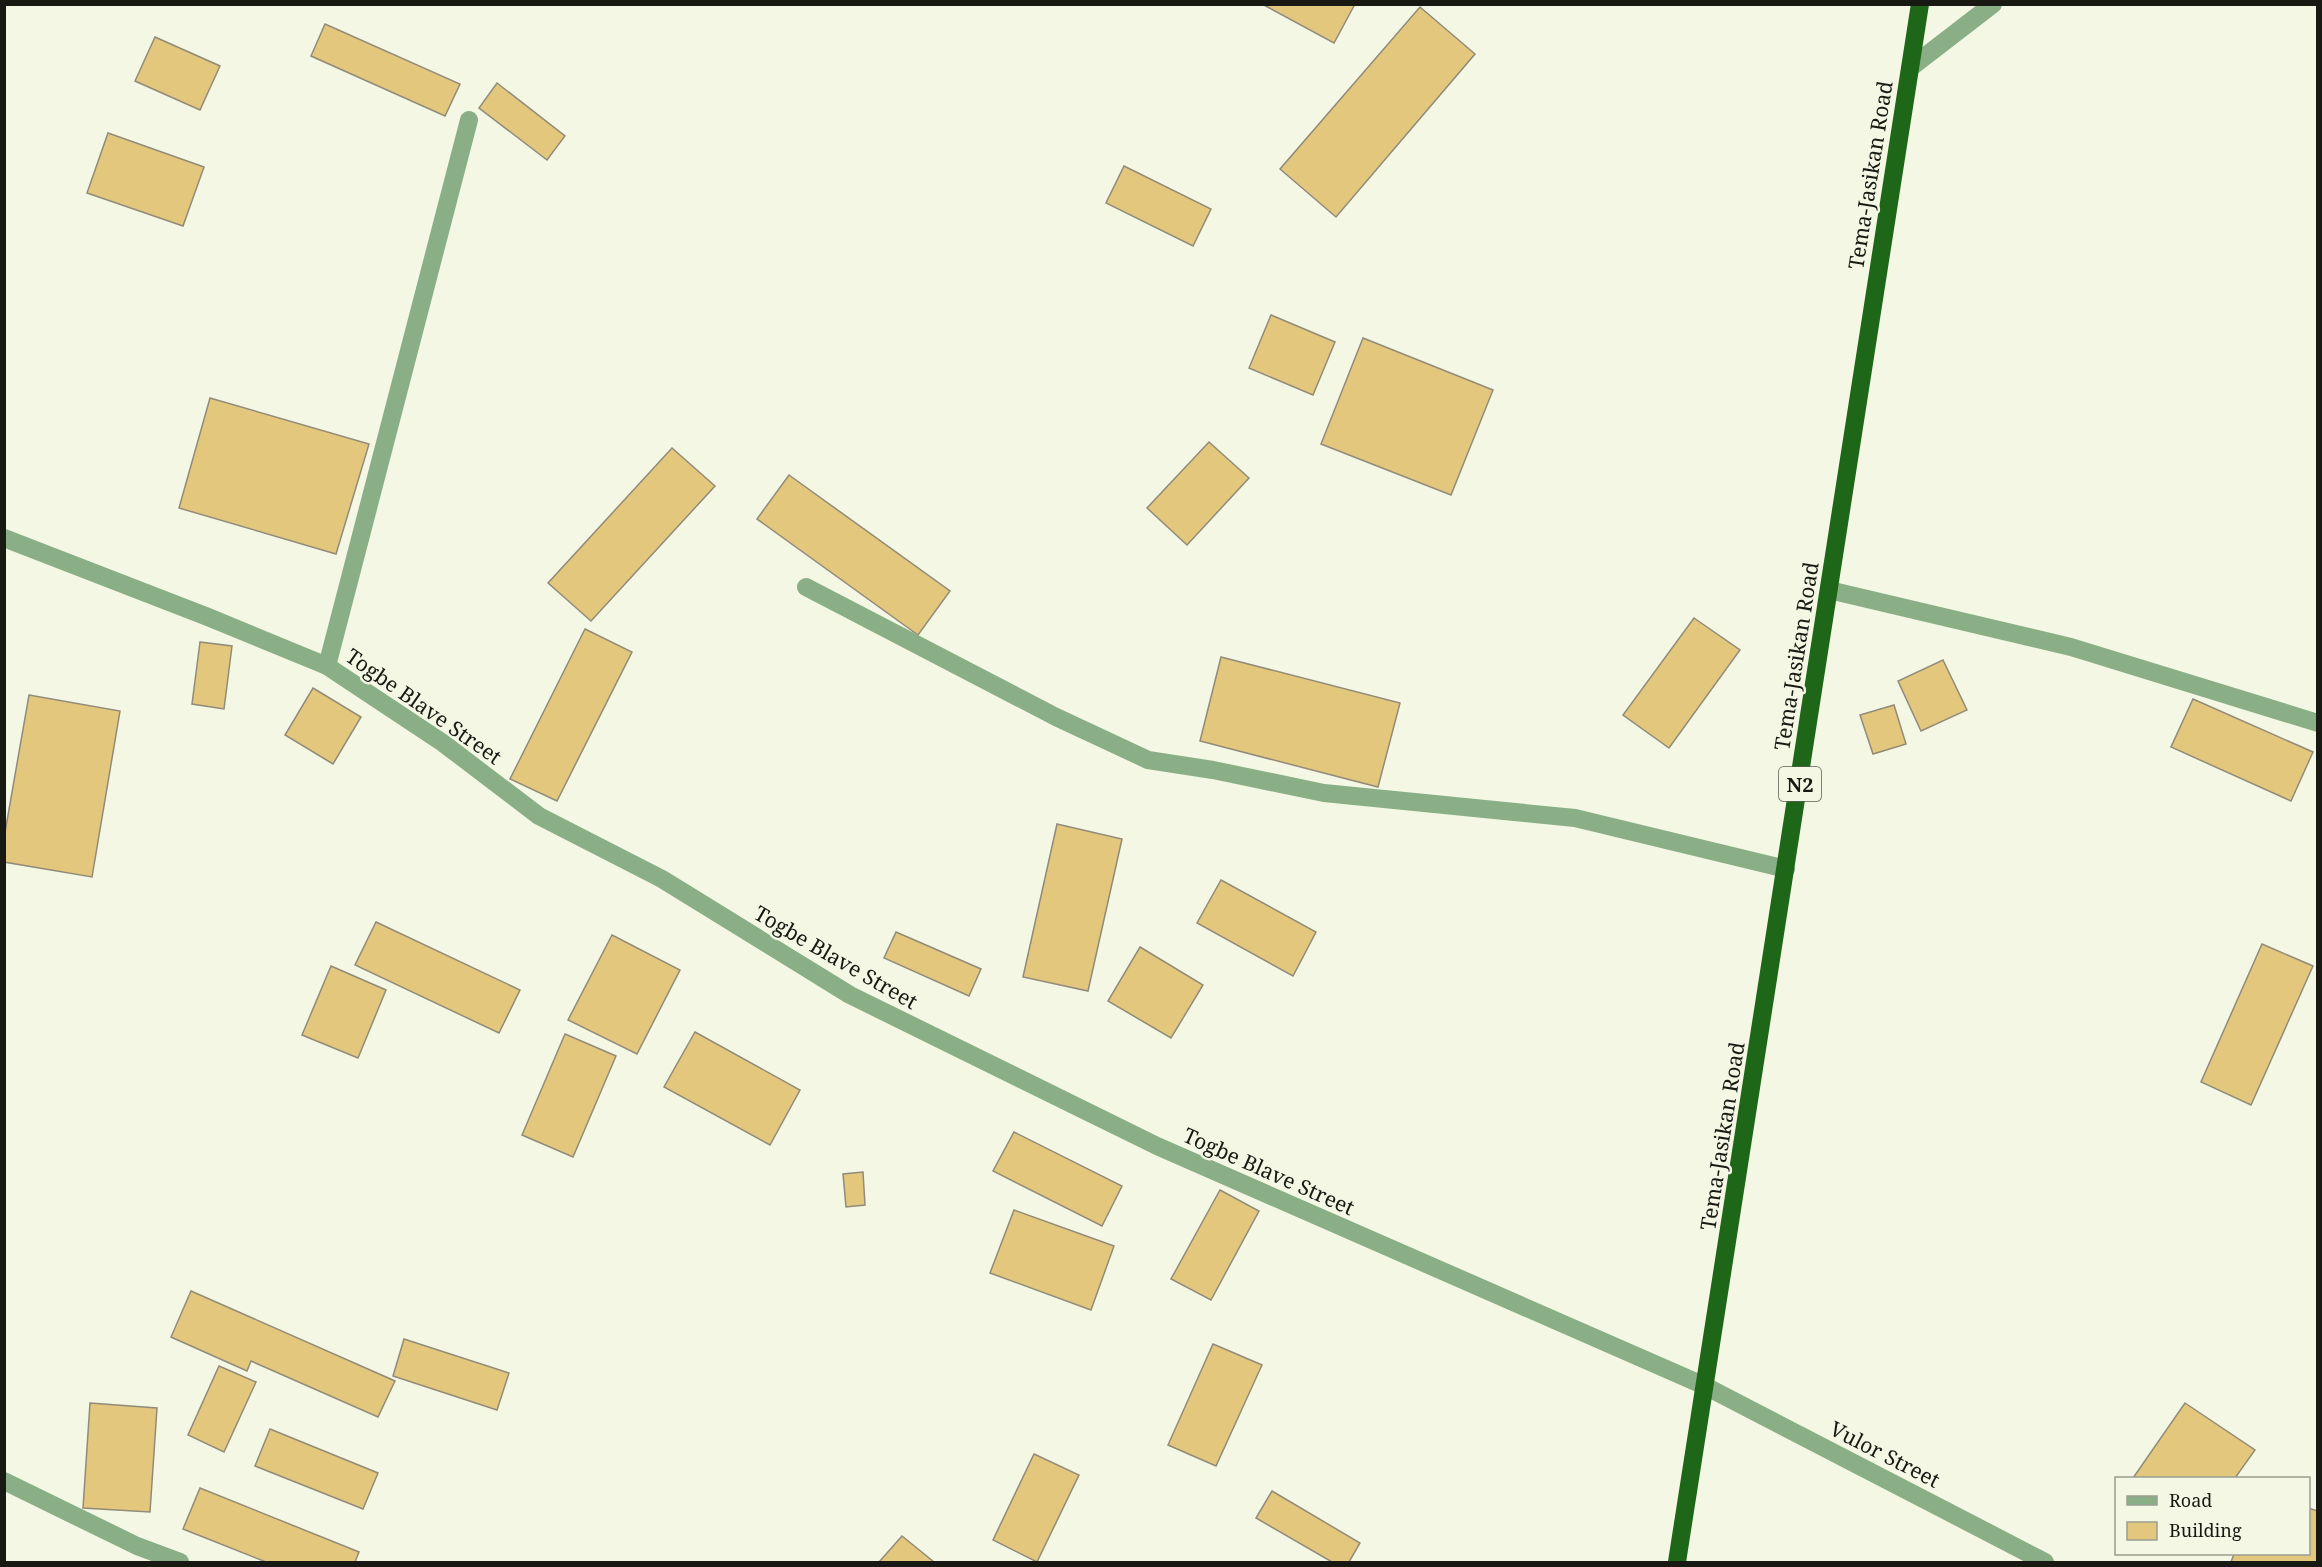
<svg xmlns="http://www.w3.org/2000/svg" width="2322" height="1567" viewBox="0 0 2322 1567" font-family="'Noto Serif',serif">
<rect width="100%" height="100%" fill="#f3f7e3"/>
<g fill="#e3c77d" stroke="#928b7a" stroke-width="1.5">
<polygon points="1262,4 1355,4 1334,43"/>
<polygon points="1420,7 1475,54 1336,217 1280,169"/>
<polygon points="325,24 460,84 445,116 311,56"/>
<polygon points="155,37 220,66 200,110 135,81"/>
<polygon points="497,83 565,136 547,160 479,108"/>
<polygon points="108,133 204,167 183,226 87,193"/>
<polygon points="1124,166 1211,209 1193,246 1106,203"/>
<polygon points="1271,315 1335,342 1313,395 1249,368"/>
<polygon points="1363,338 1493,390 1451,495 1321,444"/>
<polygon points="210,398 369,444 336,554 179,508"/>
<polygon points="1209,442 1249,478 1187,545 1147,508"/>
<polygon points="672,448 715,486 591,621 548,583"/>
<polygon points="789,475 950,591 918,635 757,519"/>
<polygon points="1694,618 1740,650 1669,748 1623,715"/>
<polygon points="585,629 632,652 557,801 510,779"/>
<polygon points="200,642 232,646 224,709 192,704"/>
<polygon points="1221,657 1400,703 1378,787 1200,741"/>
<polygon points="1943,660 1967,710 1921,731 1898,681"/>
<polygon points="313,688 361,717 333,764 285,735"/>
<polygon points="29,695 120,711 92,877 4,862 4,838"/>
<polygon points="2193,699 2313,752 2291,801 2171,747"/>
<polygon points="1894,705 1906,744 1873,754 1860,715"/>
<polygon points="1057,824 1122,839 1088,991 1023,977"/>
<polygon points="1221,880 1316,932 1293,976 1197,923"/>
<polygon points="376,922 520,990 499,1033 355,965"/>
<polygon points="896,932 981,969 969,996 884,958"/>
<polygon points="612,935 680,970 637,1054 568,1020"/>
<polygon points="2262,944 2313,966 2251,1105 2201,1082"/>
<polygon points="1140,947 1203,985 1171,1038 1108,1001"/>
<polygon points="331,966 386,990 358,1058 302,1035"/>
<polygon points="695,1032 800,1090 770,1145 664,1087"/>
<polygon points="565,1034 616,1056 573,1157 522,1135"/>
<polygon points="1014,1132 1122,1186 1102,1226 993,1171"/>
<polygon points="863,1172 865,1205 846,1207 843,1174"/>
<polygon points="1220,1190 1259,1211 1211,1300 1171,1279"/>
<polygon points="1014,1210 1114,1246 1091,1310 990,1273"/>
<polygon points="191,1291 395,1381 378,1417 251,1361 247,1371 171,1337"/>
<polygon points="404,1339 509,1373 497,1410 393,1376"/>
<polygon points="1213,1344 1262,1365 1216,1466 1168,1445"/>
<polygon points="219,1366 256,1382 224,1452 188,1435"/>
<polygon points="90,1403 157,1408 150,1512 83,1508"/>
<polygon points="2185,1403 2255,1450 2235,1478 2133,1478"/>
<polygon points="270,1429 378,1473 363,1509 255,1466"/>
<polygon points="1034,1454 1079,1475 1037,1562 993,1540"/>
<polygon points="200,1488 359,1552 355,1562 266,1562 183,1529"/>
<polygon points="1272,1491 1360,1543 1349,1562 1332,1562 1256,1518"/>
<polygon points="2308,1508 2318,1511 2318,1562 2231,1562 2234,1554 2308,1554"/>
<polygon points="902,1536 934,1562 879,1562"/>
</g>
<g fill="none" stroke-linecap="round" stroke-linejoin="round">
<g stroke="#8aaf86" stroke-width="18">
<polyline points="1910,68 1993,4"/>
<polyline points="4,538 208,617 327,666 443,743 539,816 662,879 850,995 1157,1146 1705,1386 2045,1562"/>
<polyline points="806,587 1056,717 1148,760 1213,770 1324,793 1575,818 1786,869"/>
<polyline points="1829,590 2071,647 2318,723"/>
<polyline points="327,666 469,120"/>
<polyline points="4,1481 137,1546 180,1562"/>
</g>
<polyline stroke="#1e6618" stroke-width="18" points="1677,1562 1920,4"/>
</g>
<g text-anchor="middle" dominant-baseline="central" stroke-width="5" stroke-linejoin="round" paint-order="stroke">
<rect fill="#f3f7e3" stroke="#5a5c51" stroke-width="1.5" x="1779" y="767" width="42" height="34" rx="4.5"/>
<g font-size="20" font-weight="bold" fill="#181913">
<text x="1800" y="784">N2</text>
</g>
<g font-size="21" fill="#181913" stroke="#f3f7e3">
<text transform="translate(1870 175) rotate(-81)">Tema-Jasikan Road</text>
<text transform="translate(1796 656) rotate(-81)">Tema-Jasikan Road</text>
<text transform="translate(424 706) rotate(35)">Togbe Blave Street</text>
<text transform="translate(836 957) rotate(30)">Togbe Blave Street</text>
<text transform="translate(1722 1136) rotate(-81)">Tema-Jasikan Road</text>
<text transform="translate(1269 1171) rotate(24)">Togbe Blave Street</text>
<text transform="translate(1885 1454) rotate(27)">Vulor Street</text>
</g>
</g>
<rect width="2322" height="1567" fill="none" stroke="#181913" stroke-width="12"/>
<rect x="2115" y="1477" width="195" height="78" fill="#f3f7e3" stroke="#9b9e90" stroke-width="1.5"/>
<rect x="2127" y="1496" width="30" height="9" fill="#8aaf86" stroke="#9b9e90" stroke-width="1.5"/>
<text x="2169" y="1507" font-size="18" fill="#181913">Road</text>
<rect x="2127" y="1522" width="30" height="18" fill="#e3c77d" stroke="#9b9e90" stroke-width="1.5"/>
<text x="2169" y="1537" font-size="18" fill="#181913">Building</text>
</svg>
